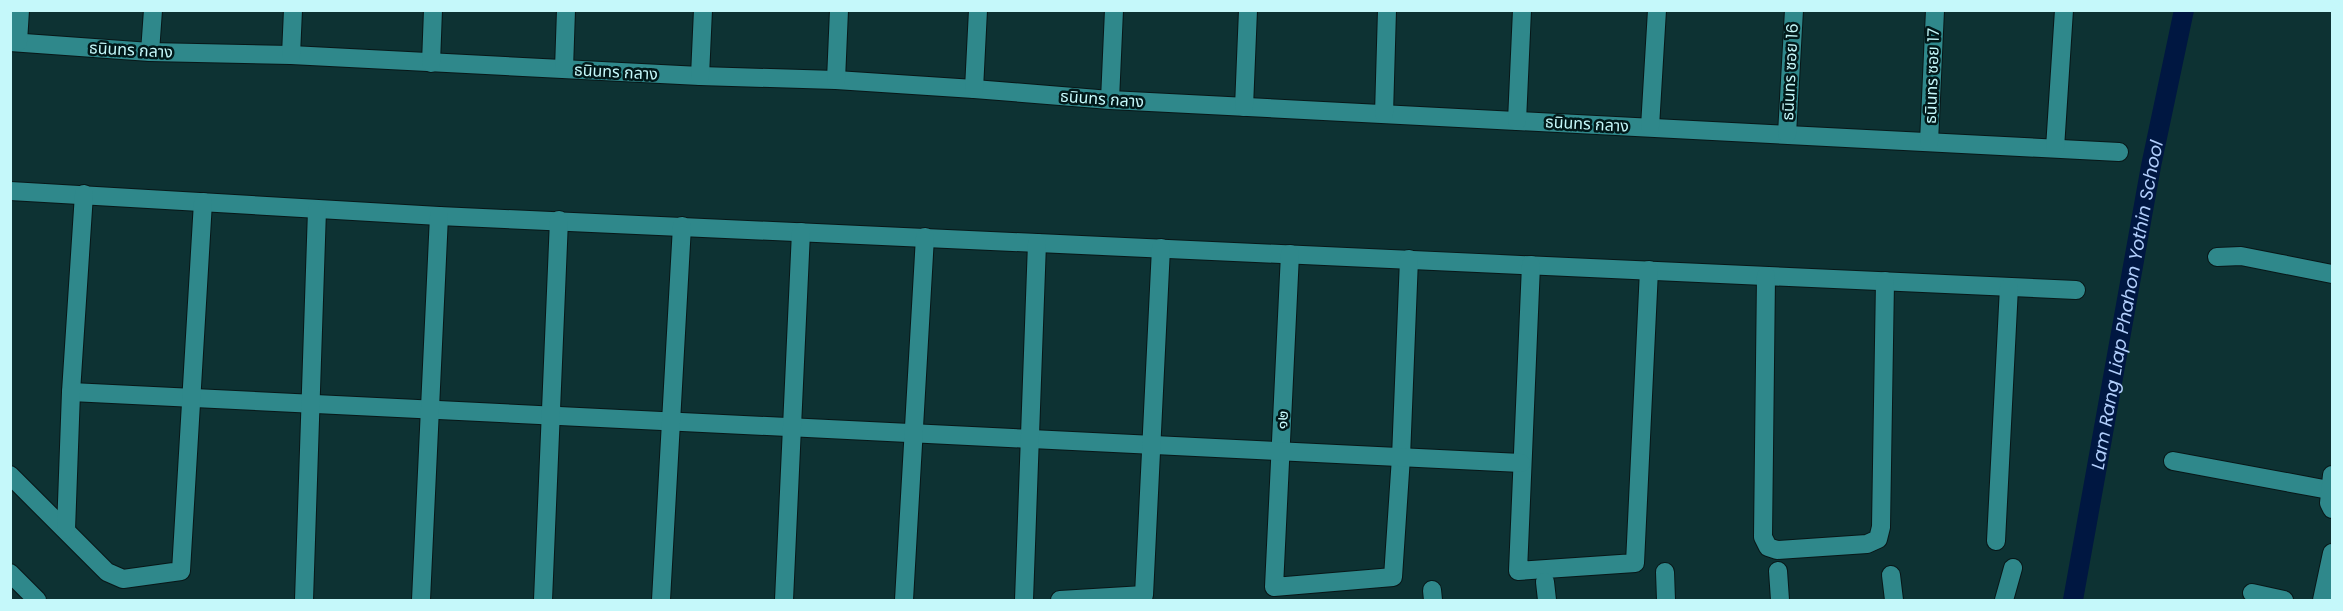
<svg xmlns="http://www.w3.org/2000/svg" width="2343" height="611" viewBox="0 0 2343 611" font-family="Poppins,'Noto Sans Thai',sans-serif">
<rect width="100%" height="100%" fill="#0d3233"/>
<g fill="none" stroke-linecap="round" stroke-linejoin="round">
<path stroke="#001741" stroke-width="20" id="s1" d="M2073,600L2151,166L2184,10"/>
<g stroke="#081718" stroke-width="20">
<g id="minor">
<polyline points="10,42 150,52 291,55 700,76 836,80 974,89 1110,100 2119,152"/>
<polyline points="18,42 20,10"/>
<polyline points="150,52 153,10"/>
<polyline points="291,55 293,10"/>
<polyline points="431,63 433,10"/>
<polyline points="564,69 566,10"/>
<polyline points="700,76 703,10"/>
<polyline points="836,80 839,10"/>
<polyline points="974,89 978,10"/>
<polyline points="1110,100 1114,10"/>
<polyline points="1244,107 1248,10"/>
<polyline points="1384,114 1387,10"/>
<polyline points="1517,121 1522,10"/>
<polyline points="1650,127 1657,10"/>
<polyline points="1787,134 1794,10"/>
<polyline points="1929,142 1935,10"/>
<polyline points="2055,148 2064,10"/>
<polyline points="10,191 439,216 2076,290"/>
<polyline points="1290,254 1274,587 1393,577 1401,457 1409,259"/>
<polyline points="2217,257 2241,256 2332,274"/>
<polyline points="1531,265 1518,571 1635,563 1649,270"/>
<polyline points="1766,276 1763,537 1768,547 1777,550 1867,544 1878,539 1881,527 1885,281"/>
<polyline points="71,392 1521,463"/>
<polyline points="2173,461 2329,490"/>
<polyline points="10,475 107,572 123,579 181,571 203,202"/>
<polyline points="2332,475 2329,503 2332,509"/>
<polyline points="66,530 71,392 84,194"/>
<polyline points="1996,541 2009,287"/>
<polyline points="1778,571 1780,600"/>
<polyline points="1665,572 1666,600"/>
<polyline points="10,573 37,600"/>
<polyline points="1891,575 1894,600"/>
<polyline points="1545,582 1547,600"/>
<polyline points="1432,590 1433,600"/>
<polyline points="2252,593 2284,600"/>
<polyline points="304,600 317,210"/>
<polyline points="421,600 439,216"/>
<polyline points="543,600 559,220"/>
<polyline points="661,600 682,226"/>
<polyline points="784,600 801,232"/>
<polyline points="904,600 925,237"/>
<polyline points="1024,600 1037,243"/>
<polyline points="1060,600 1144,595 1161,248"/>
<polyline points="2004,600 2013,568"/>
<polyline points="2322,600 2332,553"/>
</g>
</g>
<use href="#minor" stroke="#2f888b" stroke-width="18"/>
</g>
<g text-anchor="middle" dominant-baseline="central" stroke-width="5" stroke-linejoin="round" paint-order="stroke">
<g font-size="16" fill="#c5f8fa" stroke="#011819">
<text transform="translate(131 50) rotate(3)">ธนินทร กลาง</text>
<text transform="translate(616 72) rotate(3)">ธนินทร กลาง</text>
<text transform="translate(1790 72) rotate(-87)">ธนินทร ซอย 16</text>
<text transform="translate(1932 76) rotate(-88)">ธนินทร ซอย 17</text>
<text transform="translate(1102 99) rotate(4)">ธนินทร กลาง</text>
<text transform="translate(1587 124) rotate(3)">ธนินทร กลาง</text>
<text transform="translate(1282 420) rotate(-87)">๑๒</text>
</g>
<g font-size="18" font-style="italic" fill="#b2cffc" stroke="#011819">
<text stroke="none"><textPath href="#s1" startOffset="300">Lam Rang Liap Phahon Yothin School</textPath></text>
</g>
</g>
<rect width="2343" height="611" fill="none" stroke="#c5f8fa" stroke-width="24"/>
</svg>
